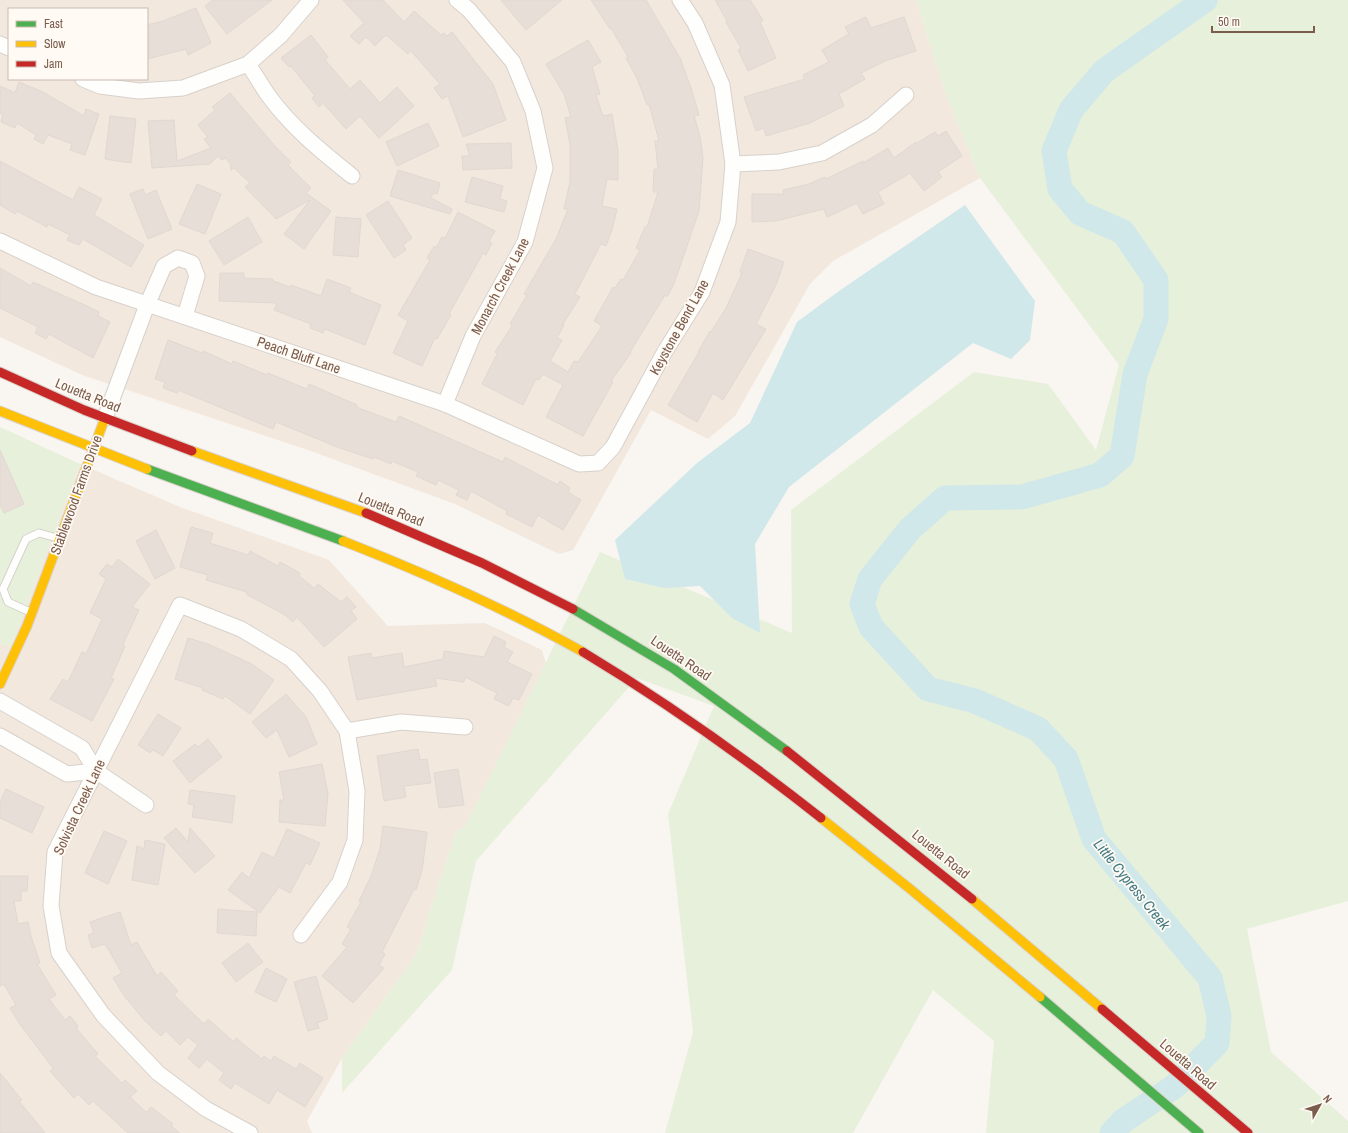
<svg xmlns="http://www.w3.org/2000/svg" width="1348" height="1133" viewBox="0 0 1348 1133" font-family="'Archivo Narrow',sans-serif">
<rect width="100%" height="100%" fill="#f9f5f0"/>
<g fill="#f2e8de" fill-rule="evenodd">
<path d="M0,0H916L945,92L980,178L833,261L810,284L735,416L708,439L651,410L573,550L559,554L455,504L308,450L82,375L0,337ZM9,9H147V79H9Z"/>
<polygon points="80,464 180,507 329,560 388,626 485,623 542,650 546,664 465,827 456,832 416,955 342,1058 307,1121 312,1133 0,1133 0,644 11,646"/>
</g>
<g fill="#e7f0db">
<polygon points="916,0 1348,0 1348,901 1247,929 1271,1052 1348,1121 1348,1133 986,1133 994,1041 933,990 853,1133 665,1133 693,1032 668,814 714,706 637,678 476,861 452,970 342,1093 342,1058 416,955 456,832 465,827 600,552 792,633 791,510 974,372 1048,384 1096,450 1119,365 980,178 945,92"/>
<polygon points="0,427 80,464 11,646 0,644"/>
</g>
<polygon fill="#d0e8ea" points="965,205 1035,301 1030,340 1011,359 973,343 789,487 755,544 760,633 732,618 700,586 664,588 625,579 615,540 697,463 750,423 797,322 839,291"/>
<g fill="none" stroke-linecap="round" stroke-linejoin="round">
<polyline stroke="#d0e8ea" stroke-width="25" points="1112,1133 1123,1121 1175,1086 1217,1043 1219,1016 1210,978 1094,839 1066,759 1038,729 975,701 928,689 871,627 862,604 870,579 910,529 945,498 1022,497 1100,475 1122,456 1135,374 1156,319 1156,280 1123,232 1080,213 1060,189 1054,151 1071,110 1104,71 1205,0"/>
</g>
<g fill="#e6ded7" stroke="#e2d8d2">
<polygon points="212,0 272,0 227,34 205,6"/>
<polygon points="343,0 383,0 404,22 414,11 441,35 444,33 447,36 452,32 493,84 506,120 463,137 448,96 442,99 434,88 440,84 411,51 408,54 386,35 375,46 366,37 359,44 350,36 364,23"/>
<polygon points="501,0 562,0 526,30"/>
<polygon points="591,0 646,0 680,58 691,88 699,115 694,116 700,136 703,158 699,211 674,284 667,297 665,295 630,352 631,353 611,381 613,382 583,436 546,417 563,385 543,374 539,380 536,379 523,405 482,384 497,354 495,352 512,326 510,324 527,295 524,294 556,239 568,209 564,209 570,182 570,144 565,118 571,117 564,94 546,64 588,40 601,62 592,67 600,94 596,95 603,116 612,114 618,151 618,180 607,179 602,206 617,209 612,230 606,246 601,244 575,294 580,297 563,324 564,325 557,338 562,340 550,361 568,372 574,361 578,362 602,326 594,321 613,287 615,288 621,279 623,280 640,250 636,248 645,227 647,227 658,192 653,192 654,169 658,169 655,141 659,141 649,104 647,105 637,78 626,58 628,57 611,28 610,29"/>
<polygon points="715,0 750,0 763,20 760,22 776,58 748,71 738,50 741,48 726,22 727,21"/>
<polygon points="196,8 211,43 188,55 186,49 147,59 147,25 163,21"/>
<polygon points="866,17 871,28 904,17 916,51 885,61 861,73 865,79 839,94 844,106 810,123 766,136 764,128 756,131 744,97 805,79 803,75 829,62 822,50 849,34 845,27"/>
<polygon points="311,35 328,57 325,60 350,89 360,80 380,103 397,87 414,106 379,138 360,116 346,129 323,103 319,107 312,98 315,96 291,66 289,67 281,58"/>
<polygon points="19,82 43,92 84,116 86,109 99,114 85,155 70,150 72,144 48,135 43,144 34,139 36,135 17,123 15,128 1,122 3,115 0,113 0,86 15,93"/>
<polygon points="230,93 274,145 291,162 288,165 311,188 306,193 331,211 304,249 284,234 310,200 276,219 245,187 250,183 234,168 231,170 230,163 225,158 222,160 218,156 210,164 152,168 148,121 174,120 177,161 211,148 204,139 208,137 198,125 215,110 212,107"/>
<polygon points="110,116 136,119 131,163 105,159"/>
<polygon points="428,123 439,146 397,166 386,142"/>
<polygon points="946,131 962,156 938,172 942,177 924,191 910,173 878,192 884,204 863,214 857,203 827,217 824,209 776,221 752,222 752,194 784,194 783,190 809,184 825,177 826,179 863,161 863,163 888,148 894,158 916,142 917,143 935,132 938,136"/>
<polygon points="511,143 512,168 463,170 462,156 470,156 466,144"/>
<polygon points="0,161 73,200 79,187 102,199 94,215 144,245 131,267 83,239 79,245 67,240 70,235 48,224 47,227 17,211 15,214 0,205"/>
<polygon points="398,170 440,183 437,194 433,193 431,198 452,209 450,214 390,196"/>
<polygon points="472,177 503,186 500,199 507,201 504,212 465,202"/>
<polygon points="197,184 221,194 205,234 179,224"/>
<polygon points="143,189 145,195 156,190 172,229 148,239 130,194"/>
<polygon points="388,201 412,238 403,245 406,250 394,258 366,215"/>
<polygon points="458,212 495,231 489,241 492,243 486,255 483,253 449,314 451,315 437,339 435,338 422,366 393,353 408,321 398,315 430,260 427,258 434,246 436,248 442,237 445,238"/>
<polygon points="248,217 262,242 224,265 209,241"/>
<polygon points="336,217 361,219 358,257 333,255"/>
<polygon points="748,249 784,262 776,285 756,324 766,329 723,400 713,393 697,422 668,405 699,352 698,352 710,331 711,332 726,308 742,273 740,272"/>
<polygon points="0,268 31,286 33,282 87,306 99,312 98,316 110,322 93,358 49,334 46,339 35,333 38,327 0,308"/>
<polygon points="220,273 244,273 244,278 273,279 273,281 290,287 291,285 321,296 327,279 351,288 349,292 381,305 365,345 325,329 323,333 310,328 311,324 274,310 277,303 219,301"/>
<polygon points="168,340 202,353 203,351 232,364 233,361 267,375 268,373 307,389 309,384 357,405 356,407 396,422 399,416 503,462 505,457 558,485 560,481 570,488 568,492 581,500 563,530 538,515 532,527 506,514 507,511 471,491 467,500 456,495 459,490 438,480 436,485 416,476 418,472 392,461 391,464 374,457 373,459 340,448 276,422 273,429 178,390 177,393 163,388 165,382 155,379"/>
<polygon points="0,450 24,504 4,513 0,505"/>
<polygon points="191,527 213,533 210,543 248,555 250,551 278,566 280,562 300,573 299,576 314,588 318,584 341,602 347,597 356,607 351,611 357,619 324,647 297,617 293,622 285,615 246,594 247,592 206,580 208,575 180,567"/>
<polygon points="156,530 175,568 155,579 136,541"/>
<polygon points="118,559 150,584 132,607 139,610 123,644 125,646 111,678 114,679 92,721 50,699 63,679 68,682 82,652 86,654 102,619 90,613 106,579 99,574 107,564 112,567"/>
<polygon points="494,636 506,642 504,647 513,652 507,662 532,674 519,700 513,698 509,706 494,699 497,693 465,677 464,682 435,678 437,686 357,700 348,657 371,653 372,658 402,653 404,667 443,659 444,651 484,657"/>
<polygon points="188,638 208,644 252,664 274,680 250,714 225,696 223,699 202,690 203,688 175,679"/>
<polygon points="286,694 306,717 317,744 289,757 277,730 266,738 252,722"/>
<polygon points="158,714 181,728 163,756 153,750 150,753 138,745"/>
<polygon points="208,739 222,757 190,783 173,761 195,744 198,747"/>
<polygon points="418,749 420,760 427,759 431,783 404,786 406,797 384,801 377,756"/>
<polygon points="322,764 328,794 325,826 279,822 280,800 284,800 279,772"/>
<polygon points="458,769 464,805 439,808 434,773"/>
<polygon points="6,789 44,807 32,833 0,818 0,802"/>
<polygon points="190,790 235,796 232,823 192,817 194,805 188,804"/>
<polygon points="383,826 427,832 422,871 416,890 414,889 382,952 385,954 379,965 384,968 353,1003 322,976 347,947 342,944 351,929 347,927 361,902 359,901 371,876 380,849"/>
<polygon points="176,828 188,842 190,828 215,856 195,873 164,838"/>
<polygon points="287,829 320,843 310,865 306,863 290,893 279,887 260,913 228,890 242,872 249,878 262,852 274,858"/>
<polygon points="104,831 127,841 108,884 85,873"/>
<polygon points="145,840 165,844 158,885 132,880 137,846 144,849"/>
<polygon points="0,876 28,876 27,891 21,891 21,901 14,901 18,924 28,922 31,936 40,963 37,964 56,995 49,999 65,1020 70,1016 78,1026 76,1028 98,1054 95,1056 122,1083 125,1080 137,1091 130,1097 146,1112 151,1107 173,1124 171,1126 180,1133 128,1133 93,1101 89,1105 78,1094 74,1098 50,1071 53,1068 19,1023 10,1008 16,1005 4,984 0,986"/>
<polygon points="218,909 257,912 256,936 217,933"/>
<polygon points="120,912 131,945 137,942 157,976 161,972 178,991 174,995 204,1024 208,1019 234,1042 236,1038 262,1059 264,1056 271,1061 274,1056 296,1069 300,1063 323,1078 305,1107 277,1090 269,1104 235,1083 231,1089 219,1080 224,1073 207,1059 199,1068 188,1058 198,1045 188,1037 180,1045 166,1031 161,1036 145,1021 125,997 113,978 122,973 105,944 92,948 88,935 94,933 90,922"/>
<polygon points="248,943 263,962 236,982 222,963"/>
<polygon points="266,968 287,979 276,1002 255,992"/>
<polygon points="316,976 328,1019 317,1023 319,1028 308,1031 294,982"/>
<polygon points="0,1073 22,1100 19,1101 45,1133 0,1133"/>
</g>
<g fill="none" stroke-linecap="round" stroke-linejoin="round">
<g stroke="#d7d1cb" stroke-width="9">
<polyline id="lane" points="30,612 8,602 3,589 26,539 39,533 57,538"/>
</g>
<g stroke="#d7d1cb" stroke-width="17">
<g id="street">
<polyline points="0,44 9,48"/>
<path d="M248,64C255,74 261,85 268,95C291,127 322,152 352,176"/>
<polyline points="83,79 100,86 139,91 183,88 248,64 281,35 311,0"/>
<polyline points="733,164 779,162 822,153 872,125 906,95"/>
<polyline points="0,241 96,287 445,404 579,464 598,463 613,447 664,353 702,292 728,222 733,164 722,85 695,23 680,0"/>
<polyline points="445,404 473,336 525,242 545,168 533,111 513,62 469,10 457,0"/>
<polyline points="105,418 147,305 164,266 178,258 192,263 197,276 185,316"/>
<polyline points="0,701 82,748 96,771 146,805"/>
<polyline points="347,731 401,722 465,727"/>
<polyline points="0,736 67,774 96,771"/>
<polyline points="250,1133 206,1109 158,1073 103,1015 59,953 51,906 55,852 180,605 241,629 291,659 320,691 347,731 357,791 355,840 340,882 301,935"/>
</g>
</g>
<g stroke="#d9d2cb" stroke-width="11">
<g id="fast">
<polyline points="147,469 343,541"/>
<polyline points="573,609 674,669 787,751"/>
<polyline points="1040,997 1199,1133"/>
</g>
</g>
<g stroke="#d9d2cb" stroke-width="11">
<g id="slow">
<polyline points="0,411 147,469"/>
<polyline points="192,451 366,513"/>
<path d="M343,541C425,573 506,609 583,652"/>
<polyline points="0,684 27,626 105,418"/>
<polyline points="821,818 909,888 1040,997"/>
<polyline points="972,899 1102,1009"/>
</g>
</g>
<g stroke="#d9d2cb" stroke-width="11">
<g id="jam">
<polyline points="0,372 84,410 192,451"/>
<polyline points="366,513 482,563 573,609"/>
<path d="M583,652C666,702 745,758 821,818"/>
<polyline points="787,751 972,899"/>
<polyline points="1102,1009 1248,1133"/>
</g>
</g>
<use href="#lane" stroke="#fefefd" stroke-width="7"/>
<use href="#street" stroke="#fefefd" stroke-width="15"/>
<use href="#fast" stroke="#4caf50" stroke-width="9"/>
<use href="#slow" stroke="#ffc107" stroke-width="9"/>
<use href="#jam" stroke="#c62828" stroke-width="9"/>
</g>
<g text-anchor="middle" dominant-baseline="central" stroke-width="3.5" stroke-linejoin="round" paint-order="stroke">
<g font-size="14" fill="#7a5c4d" stroke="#fffaf3">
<text transform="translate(500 286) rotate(-62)">Monarch Creek Lane</text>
<text transform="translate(679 327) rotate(-61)">Keystone Bend Lane</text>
<text transform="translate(299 355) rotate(19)">Peach Bluff Lane</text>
<text transform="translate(88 395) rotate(22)">Louetta Road</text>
<text transform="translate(76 495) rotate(-70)">Stablewood Farms Drive</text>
<text transform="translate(391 509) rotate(22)">Louetta Road</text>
<text transform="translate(681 658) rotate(34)">Louetta Road</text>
<text transform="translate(79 807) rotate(-65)">Solvista Creek Lane</text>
<text transform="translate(941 854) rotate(39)">Louetta Road</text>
<text transform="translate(1188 1064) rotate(41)">Louetta Road</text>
</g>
<g font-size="15" font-style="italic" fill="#437c86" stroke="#fffaf3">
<text transform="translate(1132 884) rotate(51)">Little Cypress Creek</text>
</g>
</g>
<rect x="8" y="8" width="140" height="72" fill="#fffaf3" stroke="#cabbb1"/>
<rect x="16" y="21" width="20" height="6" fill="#4caf50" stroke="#cabbb1"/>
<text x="44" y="28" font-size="12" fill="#7a5c4d">Fast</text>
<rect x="16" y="41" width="20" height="6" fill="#ffc107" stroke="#cabbb1"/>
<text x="44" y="48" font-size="12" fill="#7a5c4d">Slow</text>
<rect x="16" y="61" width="20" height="6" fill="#c62828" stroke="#cabbb1"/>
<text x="44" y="68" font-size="12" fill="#7a5c4d">Jam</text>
<g transform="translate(1320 1105) rotate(51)" stroke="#fffaf3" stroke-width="3" paint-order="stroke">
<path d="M0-3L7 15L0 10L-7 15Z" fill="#7a5c4d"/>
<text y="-6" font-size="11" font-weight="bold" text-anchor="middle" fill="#7a5c4d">N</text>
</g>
<path d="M1212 26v6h102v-6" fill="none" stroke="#7a5c4d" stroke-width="2"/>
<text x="1218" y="26" font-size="12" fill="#7a5c4d" stroke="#fffaf3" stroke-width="3" paint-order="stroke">50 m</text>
</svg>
